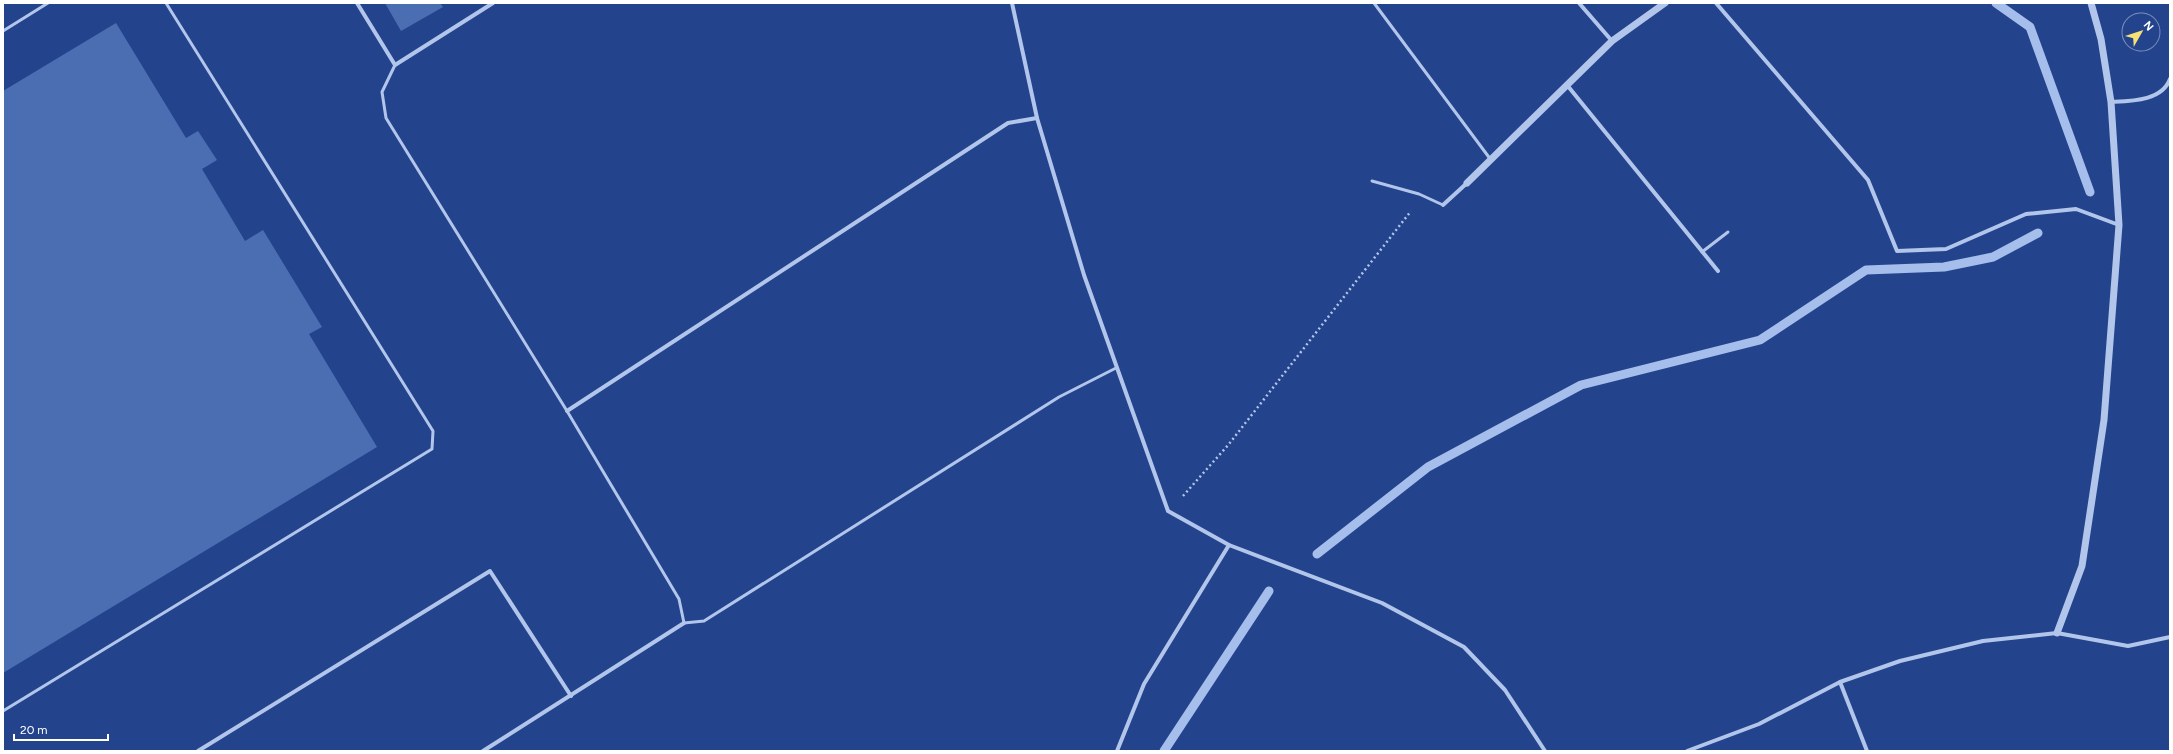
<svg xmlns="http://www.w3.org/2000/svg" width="2173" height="754" viewBox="0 0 2173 754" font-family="Figtree,sans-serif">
<rect width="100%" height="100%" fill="#23448c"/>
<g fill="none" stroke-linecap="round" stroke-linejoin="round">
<g stroke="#a6beec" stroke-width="9">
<polyline points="1996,3 2030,27 2090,192"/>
<polyline points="1317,554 1428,467 1581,385 1760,340 1866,270 1944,267 1993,257 2038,233"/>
<polyline points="1164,751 1269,591"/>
</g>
</g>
<g fill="#4b6eb3">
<polygon points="385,3 440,3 443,7 401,31"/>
<polygon points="116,23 186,138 198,131 217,160 202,169 245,241 263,230 322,327 309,334 377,447 3,673 3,91"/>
</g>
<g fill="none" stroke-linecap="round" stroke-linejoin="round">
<polyline stroke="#b2c5eb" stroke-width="2.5" stroke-dasharray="2 3" stroke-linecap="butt" points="1183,496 1229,444 1411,211"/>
<g stroke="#b2c5eb" stroke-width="3">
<polyline points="1374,3 1491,160"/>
<polyline points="3,31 48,3"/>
<polyline points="395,65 382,92 386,118 567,411 679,599 684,623 704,621 1059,397 1116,368"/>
<polyline points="1372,181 1419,194 1443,205"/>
<polyline points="1702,252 1728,232"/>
<polyline points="3,711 432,449 433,431 166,3"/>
</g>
<g stroke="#b2c5eb" stroke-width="4">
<polyline points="357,3 395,65 493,3"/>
<polyline points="1012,3 1037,118 1084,275 1168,511 1229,545 1382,603 1464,647 1505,690 1545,751"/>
<polyline points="1579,3 1612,41"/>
<polyline points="1716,3 1868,180 1897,251 1946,249 2026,214 2076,209 2119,225"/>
<polyline points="1567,85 1718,271"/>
<path d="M2111,102C2131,101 2162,101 2170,79"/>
<polyline points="1443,205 1467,183"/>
<polyline points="567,411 1008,123 1037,118"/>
<polyline points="1840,682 1867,751"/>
<polyline points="198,751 490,571 571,696"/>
<polyline points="483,751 684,623"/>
<polyline points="1117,751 1144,684 1229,545"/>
<polyline points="1687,751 1759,724 1840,682 1900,661 1983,641 2057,633 2128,646 2170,637"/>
</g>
<g stroke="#b2c5eb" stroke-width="7">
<polyline points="1467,183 1612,41 1665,3"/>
<polyline points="2057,633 2082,566 2104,420 2119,225 2111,102 2101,39 2091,3"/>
</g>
</g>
<rect width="2173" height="754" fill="none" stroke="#ffffff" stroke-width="8"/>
<g transform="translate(2141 32) rotate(51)"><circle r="19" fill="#23448c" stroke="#7b8fba"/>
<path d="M0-3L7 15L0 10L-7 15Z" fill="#f6e075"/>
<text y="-6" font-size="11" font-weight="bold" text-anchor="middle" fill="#ffffff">N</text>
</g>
<path d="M14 734v6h94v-6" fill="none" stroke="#ffffff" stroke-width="2"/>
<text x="20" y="734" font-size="12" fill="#ffffff" stroke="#23448c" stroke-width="3" paint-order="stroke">20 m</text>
</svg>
